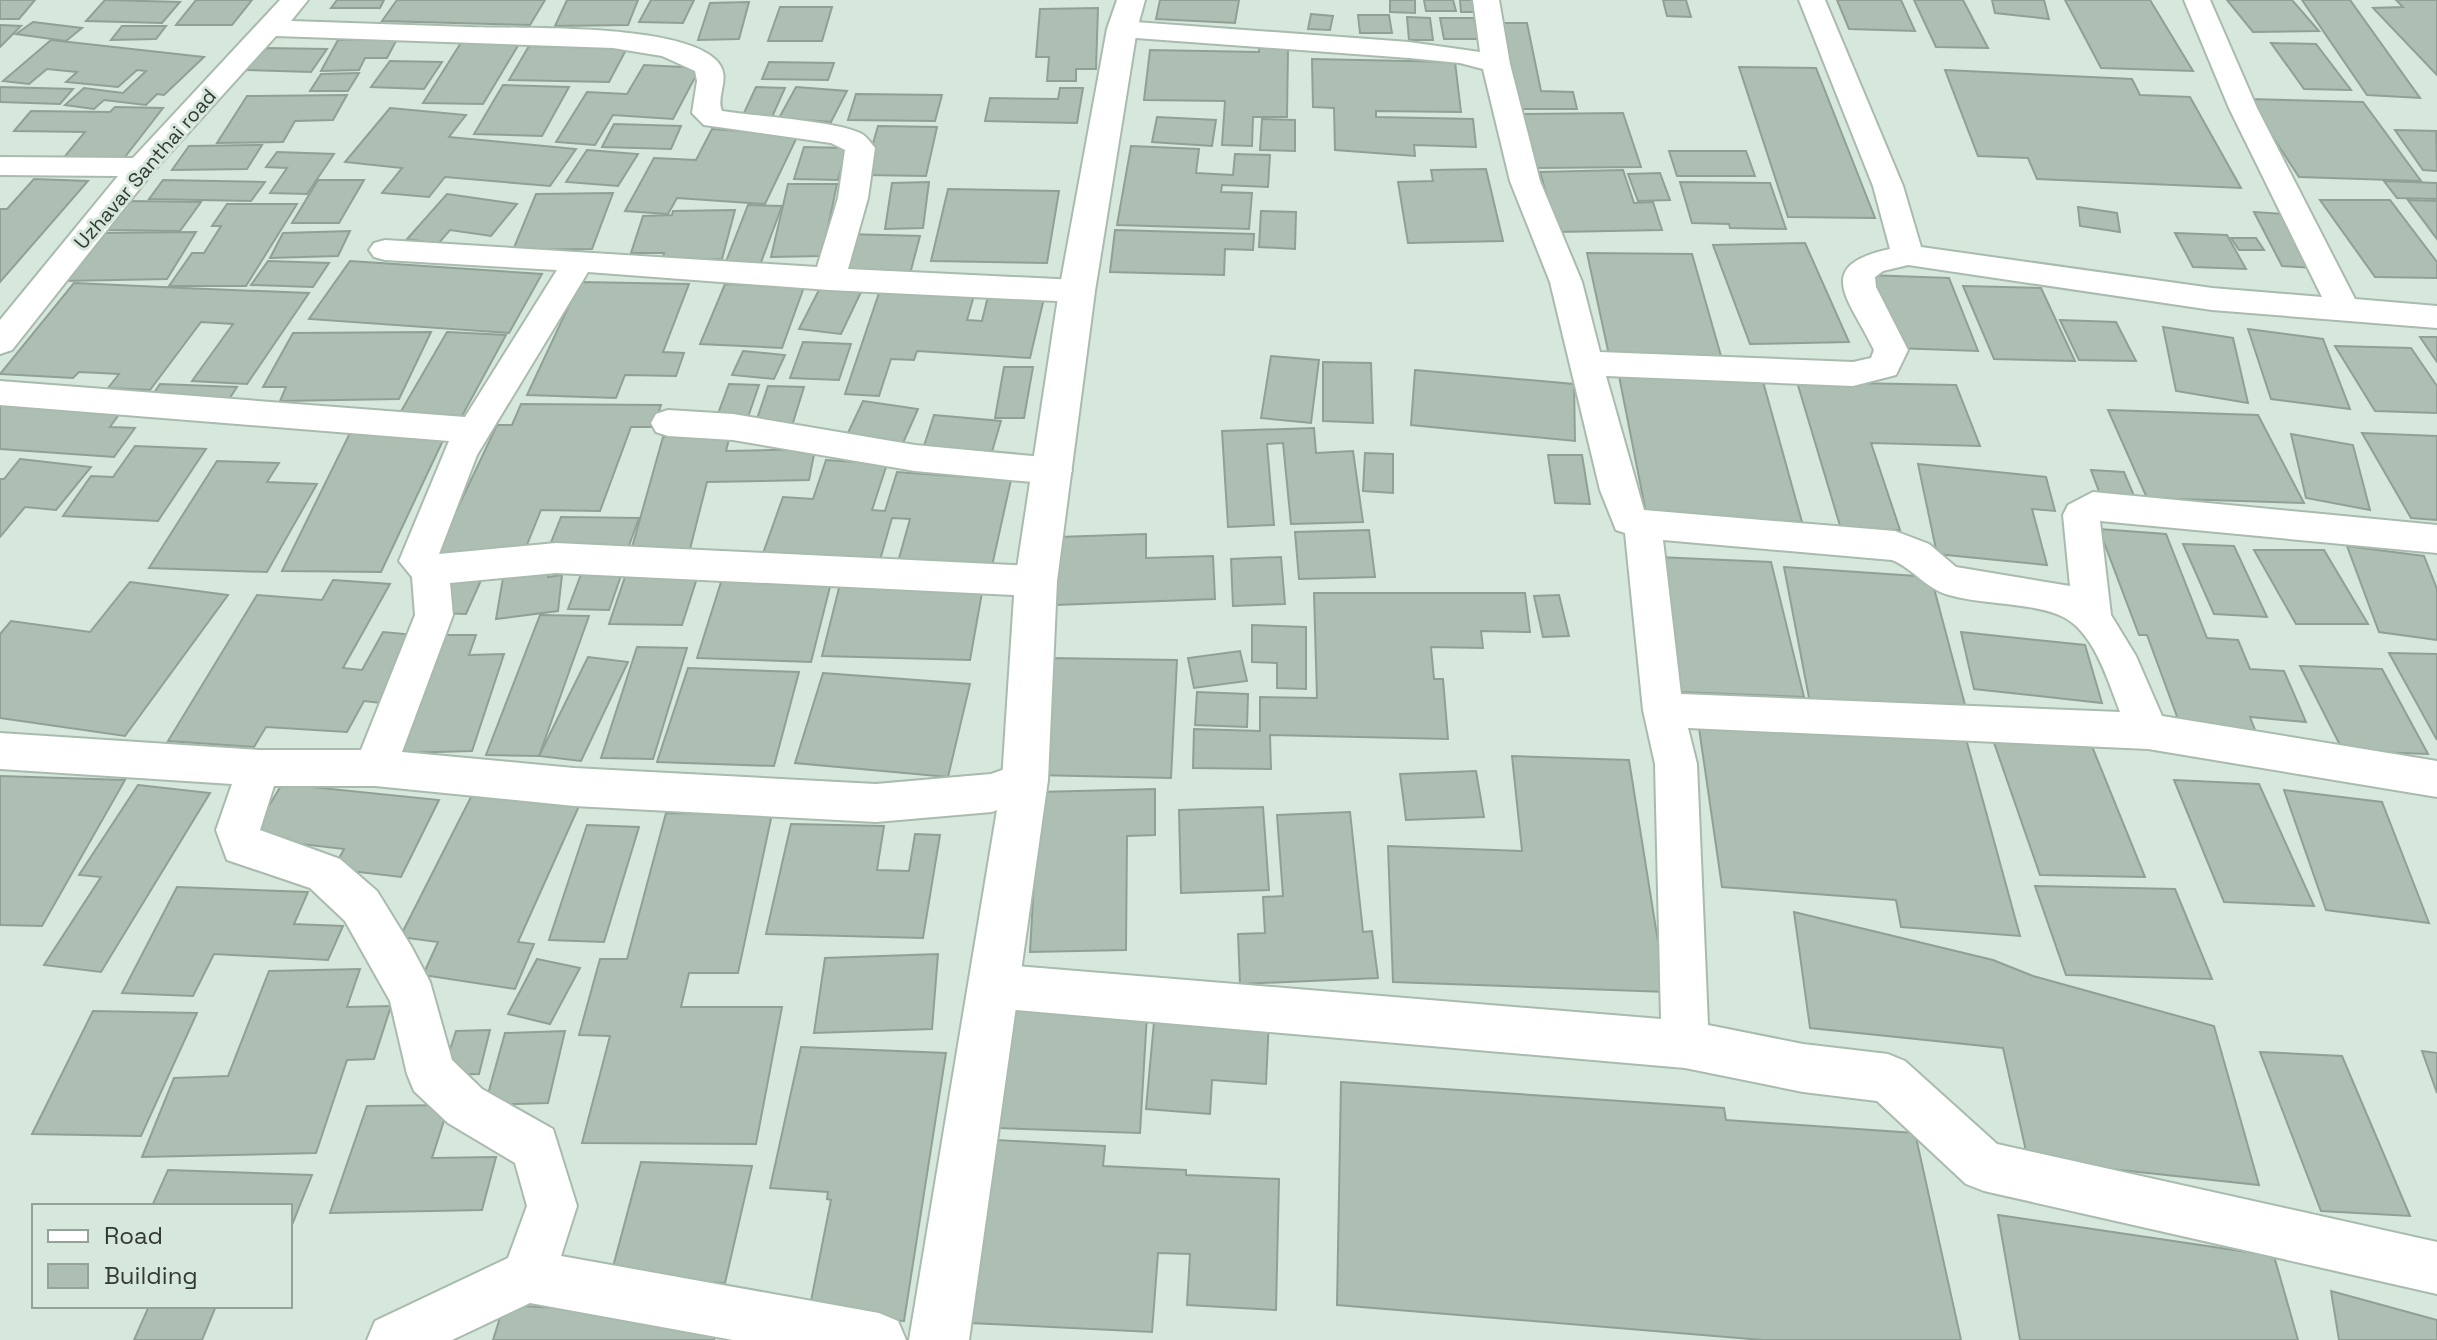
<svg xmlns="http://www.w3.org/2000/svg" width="2437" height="1340" viewBox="0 0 2437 1340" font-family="'Space Grotesk',sans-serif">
<rect width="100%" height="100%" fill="#d6e7db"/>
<g fill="#adbeb2" stroke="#90a095" stroke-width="2">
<polygon points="0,0 35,0 19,19 0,19"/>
<polygon points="105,0 107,0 180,2 162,23 86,21"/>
<polygon points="196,0 252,0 232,25 176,25"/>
<polygon points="337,0 384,0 380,8 331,8"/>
<polygon points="397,0 545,0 530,25 382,21"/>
<polygon points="567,0 638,0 628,25 555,26"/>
<polygon points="651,0 694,0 683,23 639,22"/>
<polygon points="1160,0 1239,0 1235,23 1156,19"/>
<polygon points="1390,0 1415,0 1415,13 1390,12"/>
<polygon points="1424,0 1453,0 1456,11 1426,11"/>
<polygon points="1460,0 1480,0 1482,12 1461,12"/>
<polygon points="1663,0 1686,0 1691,17 1667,16"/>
<polygon points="1837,0 1901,0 1915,31 1849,29"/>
<polygon points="1914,0 1963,0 1988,48 1936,47"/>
<polygon points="1992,0 2044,0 2049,19 1995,13"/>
<polygon points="2065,0 2150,0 2193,71 2101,68"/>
<polygon points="2227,0 2292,0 2319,31 2253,32"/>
<polygon points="2302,0 2350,0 2420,98 2367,95"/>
<polygon points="2396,0 2437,0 2437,75 2373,8 2403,7"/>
<polygon points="749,2 739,39 698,40 710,3"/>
<polygon points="780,7 832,7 822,41 768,41"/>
<polygon points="1098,8 1096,69 1076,69 1076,81 1047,81 1049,57 1036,57 1040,9"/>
<polygon points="1311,14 1333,16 1330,30 1308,29"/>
<polygon points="1358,15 1389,15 1392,33 1360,33"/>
<polygon points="1407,17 1430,18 1433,40 1409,40"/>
<polygon points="1440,18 1474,18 1478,39 1444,39"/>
<polygon points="33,22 82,28 66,41 16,34"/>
<polygon points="1496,23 1527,23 1541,91 1573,92 1577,109 1511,109"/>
<polygon points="0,25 21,26 0,47"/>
<polygon points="122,26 166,26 156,39 111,40"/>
<polygon points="464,38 522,39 483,104 423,103"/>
<polygon points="397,39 387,58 365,58 359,70 321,71 338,40"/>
<polygon points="51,40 204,57 164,95 157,94 146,105 104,100 94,109 65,105 84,88 123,93 146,71 137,70 118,87 66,82 77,72 47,69 29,84 3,81"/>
<polygon points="2271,43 2316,44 2351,90 2304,89"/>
<polygon points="529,46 627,48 609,82 509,80"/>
<polygon points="1259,47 1288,48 1287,117 1253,117 1252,146 1222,145 1225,101 1144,100 1150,50 1259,52"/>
<polygon points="264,48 327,49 311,72 246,70"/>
<polygon points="1312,59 1455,62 1461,112 1376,111 1376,117 1473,119 1476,147 1414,145 1415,156 1335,150 1334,108 1313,107"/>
<polygon points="390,61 442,62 424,89 371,87"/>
<polygon points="769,62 834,63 828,80 762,79"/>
<polygon points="644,65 700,68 673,119 613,115 595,145 556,142 587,92 627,94"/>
<polygon points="1739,67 1816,68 1875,218 1788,217"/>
<polygon points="1945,70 2132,79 2140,95 2190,97 2241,188 2037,179 2028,158 1978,156"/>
<polygon points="359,73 348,91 310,91 321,74"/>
<polygon points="503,85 569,87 542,136 474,134"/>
<polygon points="0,87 73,89 60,104 0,102"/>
<polygon points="756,87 785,88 772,117 743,115"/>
<polygon points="796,87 847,91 831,122 779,118"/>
<polygon points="1060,88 1083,88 1077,123 985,121 990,98 1058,99"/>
<polygon points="856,94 942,95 935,121 848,120"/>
<polygon points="347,95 333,120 295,121 283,142 217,143 247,96"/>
<polygon points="2248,99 2363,102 2421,181 2299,177"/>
<polygon points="115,107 163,108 121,162 61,161 85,132 14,131 31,111 110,112"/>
<polygon points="390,108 466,115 449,137 576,149 550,186 445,177 429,197 382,193 402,168 345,162"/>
<polygon points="1623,113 1641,167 1534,168 1520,114"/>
<polygon points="1157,117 1216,120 1212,146 1152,142"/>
<polygon points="1262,119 1295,120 1295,151 1260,150"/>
<polygon points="614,124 681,126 671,149 602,147"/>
<polygon points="878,126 937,127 926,176 864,175"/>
<polygon points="712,129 798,135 765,204 677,198 668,214 625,211 654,158 696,160"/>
<polygon points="2395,130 2436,131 2437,171 2423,170"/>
<polygon points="262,145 247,169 172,170 189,146"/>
<polygon points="1131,146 1199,149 1196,173 1233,175 1235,154 1270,155 1268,187 1222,185 1221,192 1252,193 1249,229 1117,225"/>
<polygon points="804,147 847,148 838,180 794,179"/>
<polygon points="587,150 638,154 618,186 566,182"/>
<polygon points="1669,151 1746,151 1755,176 1677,176"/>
<polygon points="277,152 334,154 307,194 270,193 287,168 266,167"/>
<polygon points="1486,169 1503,241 1408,243 1398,182 1433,181 1431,170"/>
<polygon points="1623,170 1634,203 1653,202 1662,230 1557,232 1540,172"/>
<polygon points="1660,173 1670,200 1638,201 1628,174"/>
<polygon points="34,179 88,181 0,282 0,209 7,209"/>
<polygon points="163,180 265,182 251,201 149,199"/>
<polygon points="318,180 364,180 339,223 292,223"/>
<polygon points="2384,181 2437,183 2437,199 2397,198"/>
<polygon points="929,182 923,228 885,229 892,183"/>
<polygon points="1680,182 1770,183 1786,229 1730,228 1729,224 1692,223"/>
<polygon points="788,184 837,184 822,256 771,257"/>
<polygon points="948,189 1059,191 1047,263 931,261"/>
<polygon points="613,193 592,249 513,250 536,194"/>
<polygon points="447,194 517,204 491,236 450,230 438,244 407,239"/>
<polygon points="2320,200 2390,200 2437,262 2437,278 2375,277"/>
<polygon points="2408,200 2437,201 2437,239"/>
<polygon points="129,201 201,202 180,231 106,230"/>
<polygon points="227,204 297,204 246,286 169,286 192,253 204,253 221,226 212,226"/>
<polygon points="748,205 782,206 760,265 725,264"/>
<polygon points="2078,207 2117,213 2120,232 2080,226"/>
<polygon points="735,210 722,259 662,261 664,253 631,253 643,216 672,215 673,211"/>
<polygon points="1261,211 1296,212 1295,249 1259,247"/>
<polygon points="2254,212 2284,214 2313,268 2282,266"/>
<polygon points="1115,230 1254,234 1253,250 1225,249 1224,275 1110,272"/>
<polygon points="350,231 338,256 270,258 283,233"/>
<polygon points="196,232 167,279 64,281 96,233"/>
<polygon points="2175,233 2227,235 2246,269 2193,267"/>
<polygon points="845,234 920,236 910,274 833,272"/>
<polygon points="2231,238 2256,238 2264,250 2239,250"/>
<polygon points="1805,243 1849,342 1750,344 1713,245"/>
<polygon points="1587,253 1692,254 1721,356 1609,355"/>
<polygon points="268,261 329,263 313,287 251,285"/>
<polygon points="350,261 542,274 509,333 309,319"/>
<polygon points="1868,275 1949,278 1978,351 1894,348"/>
<polygon points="580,282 689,284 663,352 684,353 676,376 625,375 616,398 527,395"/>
<polygon points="74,283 184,288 309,293 247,384 192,381 233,324 201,322 150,390 108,388 119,374 79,372 73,378 0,374"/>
<polygon points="725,284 804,287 782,348 700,344"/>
<polygon points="821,286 862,290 841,334 799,329"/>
<polygon points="1963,286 2041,288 2075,361 1994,359"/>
<polygon points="881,287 975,292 967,320 982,321 989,292 1045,294 1030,358 917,351 914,360 891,359 879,396 845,394"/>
<polygon points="2060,320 2116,322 2136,361 2079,360"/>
<polygon points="2163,327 2233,338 2248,403 2176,391"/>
<polygon points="2248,329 2323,339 2350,409 2271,399"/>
<polygon points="431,332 399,399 280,401 286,387 263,387 293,333"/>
<polygon points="447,332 506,335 462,416 400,413"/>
<polygon points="2420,337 2437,337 2437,362"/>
<polygon points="803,342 851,344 839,380 790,378"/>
<polygon points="2335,346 2411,348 2437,386 2437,413 2375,411"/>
<polygon points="743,351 785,355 774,379 732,375"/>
<polygon points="1271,356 1319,360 1311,423 1261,418"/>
<polygon points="1323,362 1371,363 1373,423 1323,421"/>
<polygon points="1004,367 1033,367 1024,418 995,418"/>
<polygon points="1415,370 1574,384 1575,441 1411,425"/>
<polygon points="1619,376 1762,378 1802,522 1647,518"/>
<polygon points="1797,382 1956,385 1980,446 1871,443 1900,530 1841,529"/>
<polygon points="160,384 237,387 226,404 148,402"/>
<polygon points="729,384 759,385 747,420 716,419"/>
<polygon points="768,386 804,387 791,429 754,428"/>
<polygon points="0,401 123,409 110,427 135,428 114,457 0,449"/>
<polygon points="863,401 918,409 903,443 847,435"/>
<polygon points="521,404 661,405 654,427 631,427 600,511 541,510 522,557 435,556 497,425 512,425"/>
<polygon points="2108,410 2258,415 2304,503 2147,498"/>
<polygon points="934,415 1001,421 991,455 923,449"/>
<polygon points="1314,428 1316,453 1353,451 1363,522 1291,524 1283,443 1267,444 1274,525 1228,527 1222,431"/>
<polygon points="350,433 446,434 381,572 282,571"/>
<polygon points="2362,433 2437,436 2437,520 2411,518"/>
<polygon points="2291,434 2353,445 2370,510 2306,498"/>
<polygon points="730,435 726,451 815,449 809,480 707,482 690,549 631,551 663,437"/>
<polygon points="135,446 206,449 158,521 63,516 91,476 113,477"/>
<polygon points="1365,453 1393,454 1393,493 1363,491"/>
<polygon points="1548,455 1582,455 1590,504 1555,503"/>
<polygon points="20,459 91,467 56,510 25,507 0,537 0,479 4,479"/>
<polygon points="826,460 887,464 872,510 885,511 897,472 1011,480 990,575 896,569 910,519 892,518 878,567 761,559 783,497 813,499"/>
<polygon points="217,461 279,463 267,482 317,484 267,572 149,568"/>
<polygon points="1918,464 2046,477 2055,511 2032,509 2047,565 1937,554"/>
<polygon points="2091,470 2124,472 2134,496 2100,494"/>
<polygon points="561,517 639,518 627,551 548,550"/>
<polygon points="2099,529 2166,534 2207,638 2238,640 2250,669 2284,671 2306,722 2250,717 2257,735 2182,730 2147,635 2139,635"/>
<polygon points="1369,530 1375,577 1299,579 1295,532"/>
<polygon points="1146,534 1146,558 1213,556 1215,599 1056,605 1058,537"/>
<polygon points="2183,544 2234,546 2267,617 2214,614"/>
<polygon points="2347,546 2424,556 2437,589 2437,640 2379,632"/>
<polygon points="2254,550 2324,550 2368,624 2296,624"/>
<polygon points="1281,557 1285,604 1233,606 1231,559"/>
<polygon points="1657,557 1771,562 1804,697 1680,692"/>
<polygon points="549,566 548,577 562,575 558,611 496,619 504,572"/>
<polygon points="1784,567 1931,577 1969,720 1811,708"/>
<polygon points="583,569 623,570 609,610 568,609"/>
<polygon points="626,574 698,575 682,625 609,624"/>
<polygon points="454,575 483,576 466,614 436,613"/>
<polygon points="722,579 831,583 811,662 697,658"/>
<polygon points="333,580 390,584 343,668 362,670 383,632 416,635 381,703 364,701 347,732 266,727 254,747 168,741 257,595 322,600"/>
<polygon points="130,582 228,595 125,736 0,718 0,634 11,621 90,632"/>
<polygon points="840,584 983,587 970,660 822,656"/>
<polygon points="1314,593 1525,593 1530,632 1481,631 1483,648 1431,647 1434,679 1443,679 1448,739 1270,735 1271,769 1193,768 1194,729 1260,731 1260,697 1317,698"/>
<polygon points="1559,595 1569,636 1543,637 1534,596"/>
<polygon points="540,615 589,616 539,756 486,755"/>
<polygon points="1252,625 1306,627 1306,689 1277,688 1277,663 1252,662"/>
<polygon points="1961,632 2085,645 2102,703 1974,689"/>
<polygon points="443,635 476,635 469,655 504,654 472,751 400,753"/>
<polygon points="637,647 687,648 653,759 601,758"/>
<polygon points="1240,651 1247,681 1194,688 1188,658"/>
<polygon points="2389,653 2437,654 2437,740"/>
<polygon points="588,657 628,662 581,761 539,756"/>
<polygon points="1049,658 1177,660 1171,778 1034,775"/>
<polygon points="2300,666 2382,669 2428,754 2343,751"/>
<polygon points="688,668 799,672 774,766 657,762"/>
<polygon points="823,673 970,684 948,777 795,763"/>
<polygon points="1197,692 1248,694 1247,727 1195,725"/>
<polygon points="1698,721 1966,739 2020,936 1901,927 1896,900 1722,887"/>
<polygon points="1992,737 2089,739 2145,877 2040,875"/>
<polygon points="1512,756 1629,760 1666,992 1393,982 1388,846 1522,851"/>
<polygon points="1476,771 1484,817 1406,820 1400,774"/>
<polygon points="0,776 125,780 42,926 0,925"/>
<polygon points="2174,780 2259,784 2314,906 2224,902"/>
<polygon points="282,784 439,800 401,877 333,869 344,849 250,838"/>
<polygon points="138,785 210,793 101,972 44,965 101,877 79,875"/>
<polygon points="1155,789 1155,835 1127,836 1126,950 1030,952 1039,792"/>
<polygon points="2284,790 2382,802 2429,923 2326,910"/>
<polygon points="473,793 579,806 518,942 534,944 515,989 423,975 438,942 400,937"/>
<polygon points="1263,807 1269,890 1181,893 1179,810"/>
<polygon points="1350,812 1363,932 1372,931 1378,978 1240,984 1238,934 1265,933 1263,897 1283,896 1277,815"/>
<polygon points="666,813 772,814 738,973 689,973 681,1007 782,1007 756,1144 582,1143 610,1036 579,1035 600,959 627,959"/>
<polygon points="791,824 884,826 877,870 909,871 915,834 940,835 923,938 766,934"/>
<polygon points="587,825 639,827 604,942 549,940"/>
<polygon points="2035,886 2175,889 2212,979 2066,975"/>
<polygon points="177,887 308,892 294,924 343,926 328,960 214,954 193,996 122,993"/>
<polygon points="1794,912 1993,960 2033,976 2214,1026 2259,1185 2028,1160 2003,1048 1810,1028"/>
<polygon points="938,954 932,1029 814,1033 825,958"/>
<polygon points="537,959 580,968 550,1024 508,1014"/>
<polygon points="360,969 347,1007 391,1006 374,1059 347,1060 316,1153 142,1157 174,1078 228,1076 269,971"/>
<polygon points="1012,1010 1147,1014 1140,1133 998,1128"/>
<polygon points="93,1011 197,1013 141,1136 32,1134"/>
<polygon points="1155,1011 1269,1018 1266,1084 1212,1080 1210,1114 1146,1109"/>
<polygon points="490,1030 479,1074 442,1075 456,1031"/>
<polygon points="565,1031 548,1103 485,1105 505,1033"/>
<polygon points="801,1047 946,1053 904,1321 808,1316 831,1200 827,1199 828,1192 770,1188"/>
<polygon points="2422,1051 2437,1053 2437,1093"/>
<polygon points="2260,1052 2342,1056 2410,1216 2321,1211"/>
<polygon points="1341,1082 1724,1108 1726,1120 1915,1133 1961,1340 1763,1340 1337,1305"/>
<polygon points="449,1105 432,1158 496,1157 482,1210 330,1213 367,1106"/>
<polygon points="996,1140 1105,1146 1103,1166 1186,1170 1186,1175 1279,1179 1276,1310 1187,1305 1190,1254 1158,1253 1152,1332 970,1323"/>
<polygon points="641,1162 752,1166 725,1283 610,1278"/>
<polygon points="168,1170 312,1175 290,1230 290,1206 152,1206"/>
<polygon points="1998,1215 2274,1256 2298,1340 2020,1340"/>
<polygon points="2331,1291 2437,1320 2437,1340 2339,1340"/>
<polygon points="504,1305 720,1317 714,1340 493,1340"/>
<polygon points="149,1306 216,1306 202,1340 134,1340"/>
</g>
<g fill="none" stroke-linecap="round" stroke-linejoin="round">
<g stroke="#a9baae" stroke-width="4">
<g id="street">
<path d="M280,0H308L291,21C350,23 410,25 469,27C523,29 678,23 716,60C733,77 715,95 722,111C753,116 838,121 862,134C867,137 871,143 875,148L868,198L848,269L1077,280L1088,283L1093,291L1088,299L1077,302L829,290L588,272L477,455L439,554L556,543L1036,566L1050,570L1055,581L1050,592L1036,596L556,573L450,583L453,615L402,752L574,768L876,784L991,774L1025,762L1040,767L1046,780L1040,793L992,812L876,822L574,806L375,786H274L260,830L340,859L377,891L411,946L430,982L452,1060L482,1089L553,1129L577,1206L561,1256L879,1313L898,1321L906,1340H733L530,1303L452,1340H367L375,1321L508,1258L527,1206L515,1163L448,1123L414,1091L407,1074L390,1001L345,921L310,888L227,860L216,830L232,784L0,769V733L259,750H361L415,615L412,577L399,561L449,441L0,405V381L465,417L557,270L385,260L374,257L369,250L374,243L385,240L817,267L838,198L845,150L831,143L704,125L692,113L697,81L695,71L662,56L613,48L276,36L152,173L12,350L0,354V320L118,176L0,175V157L133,158Z"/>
<path d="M1473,0H1499L1510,64L1540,181L1582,282L1600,352L1853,362L1871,358L1874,350C1849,298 1812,266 1890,249L1873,186L1799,0H1825L1903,186L1921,247L2212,288L2322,297L2229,108L2184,0H2210L2257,108L2355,299L2437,306V328L2212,310L1908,265L1883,271L1875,277L1876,287L1908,350L1896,375L1853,386L1606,376L1644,510L1895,531L1929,544L1956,567L2070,586L2063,515L2068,505L2093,492L2437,525V553L2100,521L2111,615L2136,656L2162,716L2437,761V797L2148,749L1688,728L1697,764L1708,1025L1803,1044L1888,1054L1905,1061L1997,1144L2437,1242V1294L1984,1191L1966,1184L1877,1101L1803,1092L1685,1068L992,1008L976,1002L969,986L976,970L992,964L1661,1019L1655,764L1643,710L1625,533L1616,530L1600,490L1550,282L1510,181L1483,69L1460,63L1409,58L1122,37L1112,35L1109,29L1112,23L1122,21L1409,42L1480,52ZM1663,540L1892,560C1914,569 1926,589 1949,595C1983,605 2027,602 2059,615C2093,628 2108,681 2120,712L1681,694Z"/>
<polygon points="668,410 733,414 915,445 1054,458 1067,462 1072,471 1067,480 1054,484 915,471 733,440 668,436 656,432 651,423 656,414"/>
</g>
</g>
<g stroke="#a9baae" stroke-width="4">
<polygon id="secondary" points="1117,0 1145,0 1137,29 1095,291 1057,581 1048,780 969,1340 909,1340 1002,780 1015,581 1059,291 1107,29"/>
</g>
<use href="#street" fill="#fff" fill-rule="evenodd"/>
<use href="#secondary" fill="#fff" fill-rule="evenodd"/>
</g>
<g text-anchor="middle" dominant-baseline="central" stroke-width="6" stroke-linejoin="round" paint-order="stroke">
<g font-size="20" fill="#333a35" stroke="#d6e7db">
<text transform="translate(145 169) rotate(-49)">Uzhavar Santhai road</text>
</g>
</g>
<rect x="32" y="1204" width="260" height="104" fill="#d6e7db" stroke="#95a299" stroke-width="2"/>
<rect x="48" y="1230" width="40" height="12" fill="#ffffff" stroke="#95a299" stroke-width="2"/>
<text x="104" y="1244" font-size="24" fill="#333a35">Road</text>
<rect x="48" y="1264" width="40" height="24" fill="#adbeb2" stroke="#95a299" stroke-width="2"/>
<text x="104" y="1284" font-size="24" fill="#333a35">Building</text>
</svg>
